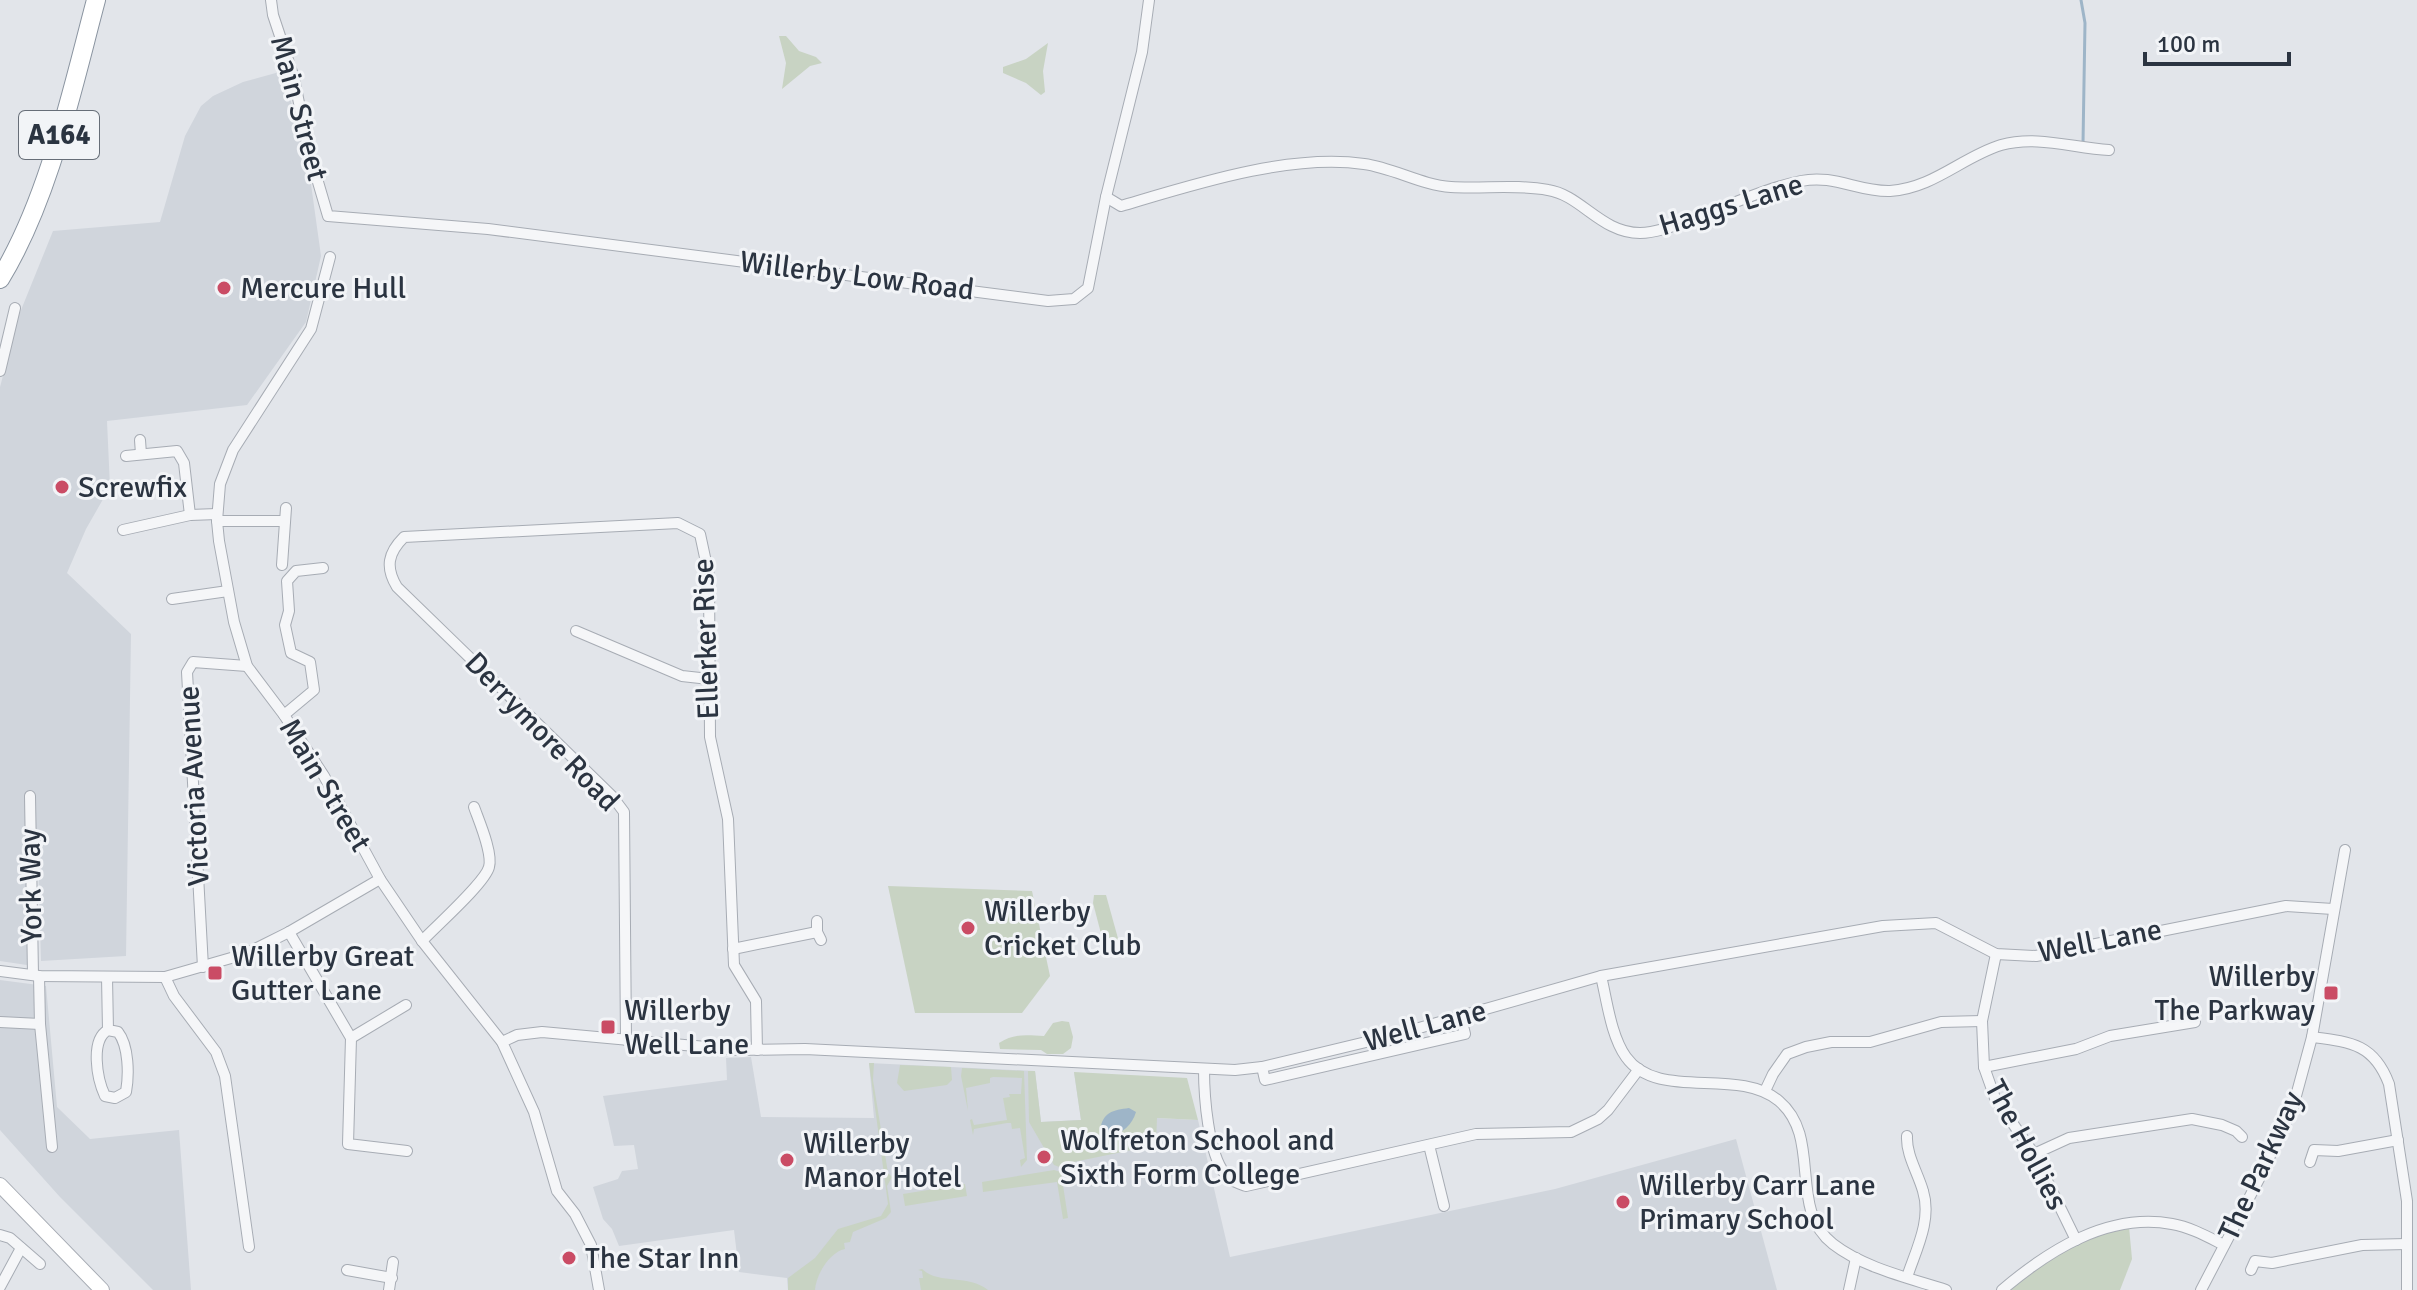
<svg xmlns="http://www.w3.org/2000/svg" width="2417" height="1290" viewBox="0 0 2417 1290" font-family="Signika,sans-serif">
<rect width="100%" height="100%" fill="#e2e5ea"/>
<g fill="#d0d5dc">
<polygon points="283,71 309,170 321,256 306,322 247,405 107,421 110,487 86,529 67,573 131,634 126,956 41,961 38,859 28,856 27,965 0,961 0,387 19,315 53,231 160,222 185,136 201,106 213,96 243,82"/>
<polygon points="0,980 46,986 57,1107 90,1139 179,1130 191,1290 153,1290 60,1197 0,1130"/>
<polygon points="751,1057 761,1117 874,1118 869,1063 1035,1071 1041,1122 1081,1120 1074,1072 1156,1118 1198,1120 1230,1257 1555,1189 1736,1139 1777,1290 788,1290 787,1278 739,1272 734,1230 619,1246 612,1229 603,1219 593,1187 618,1179 622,1171 638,1169 634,1145 614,1146 603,1096 727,1080 726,1058"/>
</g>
<g fill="#c8d3c3">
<polygon points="779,36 786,36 799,51 816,57 822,63 810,66 782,89 786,63"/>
<polygon points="1048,43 1043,71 1045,92 1041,95 1026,83 1003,73 1003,67 1026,59"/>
<polygon points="888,886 1032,891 1050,976 1022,1013 915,1013"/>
<polygon points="1094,895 1106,895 1119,942 1104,945 1093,903"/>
<path d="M1062,1021L1069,1022L1073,1037L1071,1048L1063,1054H1047L1041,1050L1000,1049L999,1043C1014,1033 1027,1035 1044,1036L1053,1023Z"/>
<path d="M869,1063H874L873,1080L888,1173L892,1177L887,1186L891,1212L886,1218L853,1232L850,1242L844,1243L845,1249C830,1252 816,1274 815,1290H788V1278L815,1258L838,1229L881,1216L888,1204Z"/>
<polygon points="900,1065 951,1067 952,1080 947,1085 904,1091 897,1083"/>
<polygon points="962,1068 1024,1071 1027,1160 1021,1167 1020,1160 1025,1158 1020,1128 1012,1129 1011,1123 1007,1123 974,1129 973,1135 970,1120 972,1119 974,1125 1007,1120 1003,1098 1010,1097 1009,1094 1021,1094 1022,1078 993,1077 990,1078 990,1083 966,1088 968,1111 961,1076"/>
<polygon points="1028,1071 1035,1071 1041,1122 1081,1120 1074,1072 1187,1078 1198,1120 1157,1118 1156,1145 1069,1163 1062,1168 1054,1165 1029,1122"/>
<polygon points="1054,1170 1061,1172 1068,1218 1063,1219 1057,1182 983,1192 982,1182"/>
<polygon points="965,1184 967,1196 905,1206 903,1194"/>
<path d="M2129,1227L2132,1259L2120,1290H2008C2045,1261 2082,1237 2129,1227Z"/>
<path d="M922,1269C939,1285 968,1274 988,1290H921L919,1278H923L922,1271L918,1270Z"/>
</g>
<path fill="#9eb5c8" d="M1129,1108L1136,1112C1132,1125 1123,1133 1110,1136L1100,1131C1102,1112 1113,1110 1129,1108Z"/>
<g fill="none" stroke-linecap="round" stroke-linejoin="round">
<polyline stroke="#9eb5c8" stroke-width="3" points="2081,0 2085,23 2083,143"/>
<g stroke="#a7acb4" stroke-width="12">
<g id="street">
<polyline points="271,0 273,15 294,78 308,148 328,216 488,229 1048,301 1074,299 1088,288 1106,197 1142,52 1149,0"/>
<path d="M1106,197L1121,206C1192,185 1289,153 1364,164C1394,168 1421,185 1451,187C1484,189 1516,184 1548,190C1581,195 1601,233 1640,233C1657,233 1676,225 1692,219C1728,206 1763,189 1801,181C1834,174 1858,192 1890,191C1934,188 1962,157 2001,145C2037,135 2073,148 2109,150"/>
<polyline points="330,257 311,329 233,450 220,484 217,521 219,541 234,622 247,666 284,715 324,776 380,879 422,941 502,1042 534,1112 557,1191 575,1214 591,1245 599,1290"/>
<polyline points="0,371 15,308"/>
<polyline points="140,440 141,454"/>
<polyline points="126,456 177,451 184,463 190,515"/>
<polyline points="217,521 285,521"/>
<polyline points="123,530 190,515 217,514"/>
<polyline points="282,565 286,508"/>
<polyline points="172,599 228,591"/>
<polyline points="576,631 682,676 709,679"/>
<polyline points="284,715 314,690 310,662 291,653 285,625 289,611 287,581 296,571 323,568"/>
<polyline points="30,796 33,975"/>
<polyline points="817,921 817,932 821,940"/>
<polyline points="289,932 351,1038 348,1144 407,1151"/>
<path d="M422,941C436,926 485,883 489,867C493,853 479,821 474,807"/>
<polyline points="733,949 817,932"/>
<polyline points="1996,954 1982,1021 1984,1067 1995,1098 2034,1154 2076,1240"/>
<polyline points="203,967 187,672 193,662 247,666"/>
<polyline points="0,971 39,976 165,977 245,954 289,932 380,879"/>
<polyline points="39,976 40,1024 52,1147"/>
<path d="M1601,976C1607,1001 1611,1036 1626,1057C1658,1102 1737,1066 1779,1101C1823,1138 1787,1208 1833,1244C1864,1268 1909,1278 1946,1290"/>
<path d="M107,977L108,1030L118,1032C129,1046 129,1075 126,1092L115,1098L105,1096C97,1079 90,1040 108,1030"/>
<polyline points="165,977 174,996 216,1052 225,1076 249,1247"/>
<polyline points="0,1022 40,1024"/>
<path d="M2312,1037C2351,1042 2374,1044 2389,1084L2407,1201V1290"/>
<polyline points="351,1038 406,1005"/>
<path d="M626,1040L624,812L612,796L397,587C385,567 388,553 404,537L678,523L700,534L709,576L710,737L728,819L734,965L756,1001L757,1050"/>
<polyline points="502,1042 517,1035 542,1032 739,1050 805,1049 1235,1070 1262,1067 1391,1036 1601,976 1883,926 1936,923 1996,954 2036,956 2286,906 2333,909"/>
<polyline points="1262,1067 1265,1080 1465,1034 1461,1018"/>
<polyline points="1984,1067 2076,1049 2110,1036 2195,1022"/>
<path d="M1204,1069C1204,1096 1208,1153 1225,1174C1230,1181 1238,1183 1246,1186L1476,1134L1571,1132L1598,1119L1608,1110L1639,1069"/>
<polyline points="1765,1091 1773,1074 1787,1054 1806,1047 1831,1042 1870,1042 1941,1022 1982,1021"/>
<polyline points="1429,1145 1444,1206"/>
<polyline points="2034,1154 2069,1138 2192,1119 2222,1125 2236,1131 2242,1137"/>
<polyline points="2310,1162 2314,1150 2338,1151 2398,1140"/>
<polyline points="0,1235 10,1238 40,1264"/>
<polyline points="347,1270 392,1278"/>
<polyline points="2251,1270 2255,1261 2272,1263 2362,1245 2407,1244"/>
<path d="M1907,1277C1916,1250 1932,1220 1923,1191C1918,1173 1906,1155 1907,1136"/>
<polyline points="0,1287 21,1248"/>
<polyline points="389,1290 393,1262"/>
<polyline points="1849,1290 1856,1258"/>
<path d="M2002,1290C2048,1251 2108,1212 2172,1224C2190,1227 2208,1237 2224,1245"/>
<polyline points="2201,1290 2259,1179 2293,1107 2312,1037 2345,850"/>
</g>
</g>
<g stroke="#a7acb4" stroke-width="16">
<polyline id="secondary" points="0,1185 102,1290"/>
</g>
<g stroke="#8a94a0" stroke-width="20">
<path id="highway" d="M0,279C49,199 72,90 96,0"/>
</g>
<use href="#street" stroke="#f5f6f8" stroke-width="10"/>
<use href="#secondary" stroke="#fff" stroke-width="14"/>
<use href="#highway" stroke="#fff" stroke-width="18"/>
</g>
<g fill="#ca4c65" stroke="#f2f4f7" stroke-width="3">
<circle cx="224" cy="288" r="8"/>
<circle cx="62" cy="487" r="8"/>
<circle cx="968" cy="928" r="8"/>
<rect x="207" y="965" width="16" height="16" rx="4"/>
<rect x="2323" y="985" width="16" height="16" rx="4"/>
<rect x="600" y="1019" width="16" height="16" rx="4"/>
<circle cx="1044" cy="1157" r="8"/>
<circle cx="787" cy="1160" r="8"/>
<circle cx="1623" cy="1202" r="8"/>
<circle cx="569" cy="1258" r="8"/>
</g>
<g text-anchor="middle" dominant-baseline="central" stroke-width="6" stroke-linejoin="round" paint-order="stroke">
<rect fill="#f2f4f7" stroke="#676e78" stroke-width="2" x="19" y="111" width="80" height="48" rx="6"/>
<g font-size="28" font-weight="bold" fill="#2b3441">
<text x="59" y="135">A164</text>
</g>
<g font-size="30" fill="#2b3441" stroke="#f2f4f7">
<text transform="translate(299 108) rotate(75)">Main Street</text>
<text transform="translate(1731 205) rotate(-17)">Haggs Lane</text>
<text transform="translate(857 276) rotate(7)">Willerby Low Road</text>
<text transform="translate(706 639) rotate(-92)">Ellerker Rise</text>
<text transform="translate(542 732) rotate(46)">Derrymore Road</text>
<text transform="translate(325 785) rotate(59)">Main Street</text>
<text transform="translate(194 786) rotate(-93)">Victoria Avenue</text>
<text transform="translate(31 886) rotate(-91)">York Way</text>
<text transform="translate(2100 941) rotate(-11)">Well Lane</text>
<text transform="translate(1425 1026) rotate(-15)">Well Lane</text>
<text transform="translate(2026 1145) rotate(62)">The Hollies</text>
<text transform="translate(2261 1166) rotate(-65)">The Parkway</text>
</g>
<g font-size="30" fill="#2b3441" stroke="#f2f4f7" text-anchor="start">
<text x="240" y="288">Mercure Hull</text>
<text x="78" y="487">Screwfix</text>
<text x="984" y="911">Willerby<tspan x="984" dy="34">Cricket Club</tspan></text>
<text x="231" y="956">Willerby Great<tspan x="231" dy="34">Gutter Lane</tspan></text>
<text x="2315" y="976" text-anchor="end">Willerby<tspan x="2315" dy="34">The Parkway</tspan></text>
<text x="624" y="1010">Willerby<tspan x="624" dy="34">Well Lane</tspan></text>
<text x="1060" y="1140">Wolfreton School and<tspan x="1060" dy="34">Sixth Form College</tspan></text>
<text x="803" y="1143">Willerby<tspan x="803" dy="34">Manor Hotel</tspan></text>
<text x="1639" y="1185">Willerby Carr Lane<tspan x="1639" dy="34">Primary School</tspan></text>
<text x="585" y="1258">The Star Inn</text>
</g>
</g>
<path d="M2145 52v12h144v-12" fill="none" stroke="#2b3441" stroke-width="4"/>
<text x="2157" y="52" font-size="24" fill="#2b3441" stroke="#f2f4f7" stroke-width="6" paint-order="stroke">100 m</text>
</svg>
